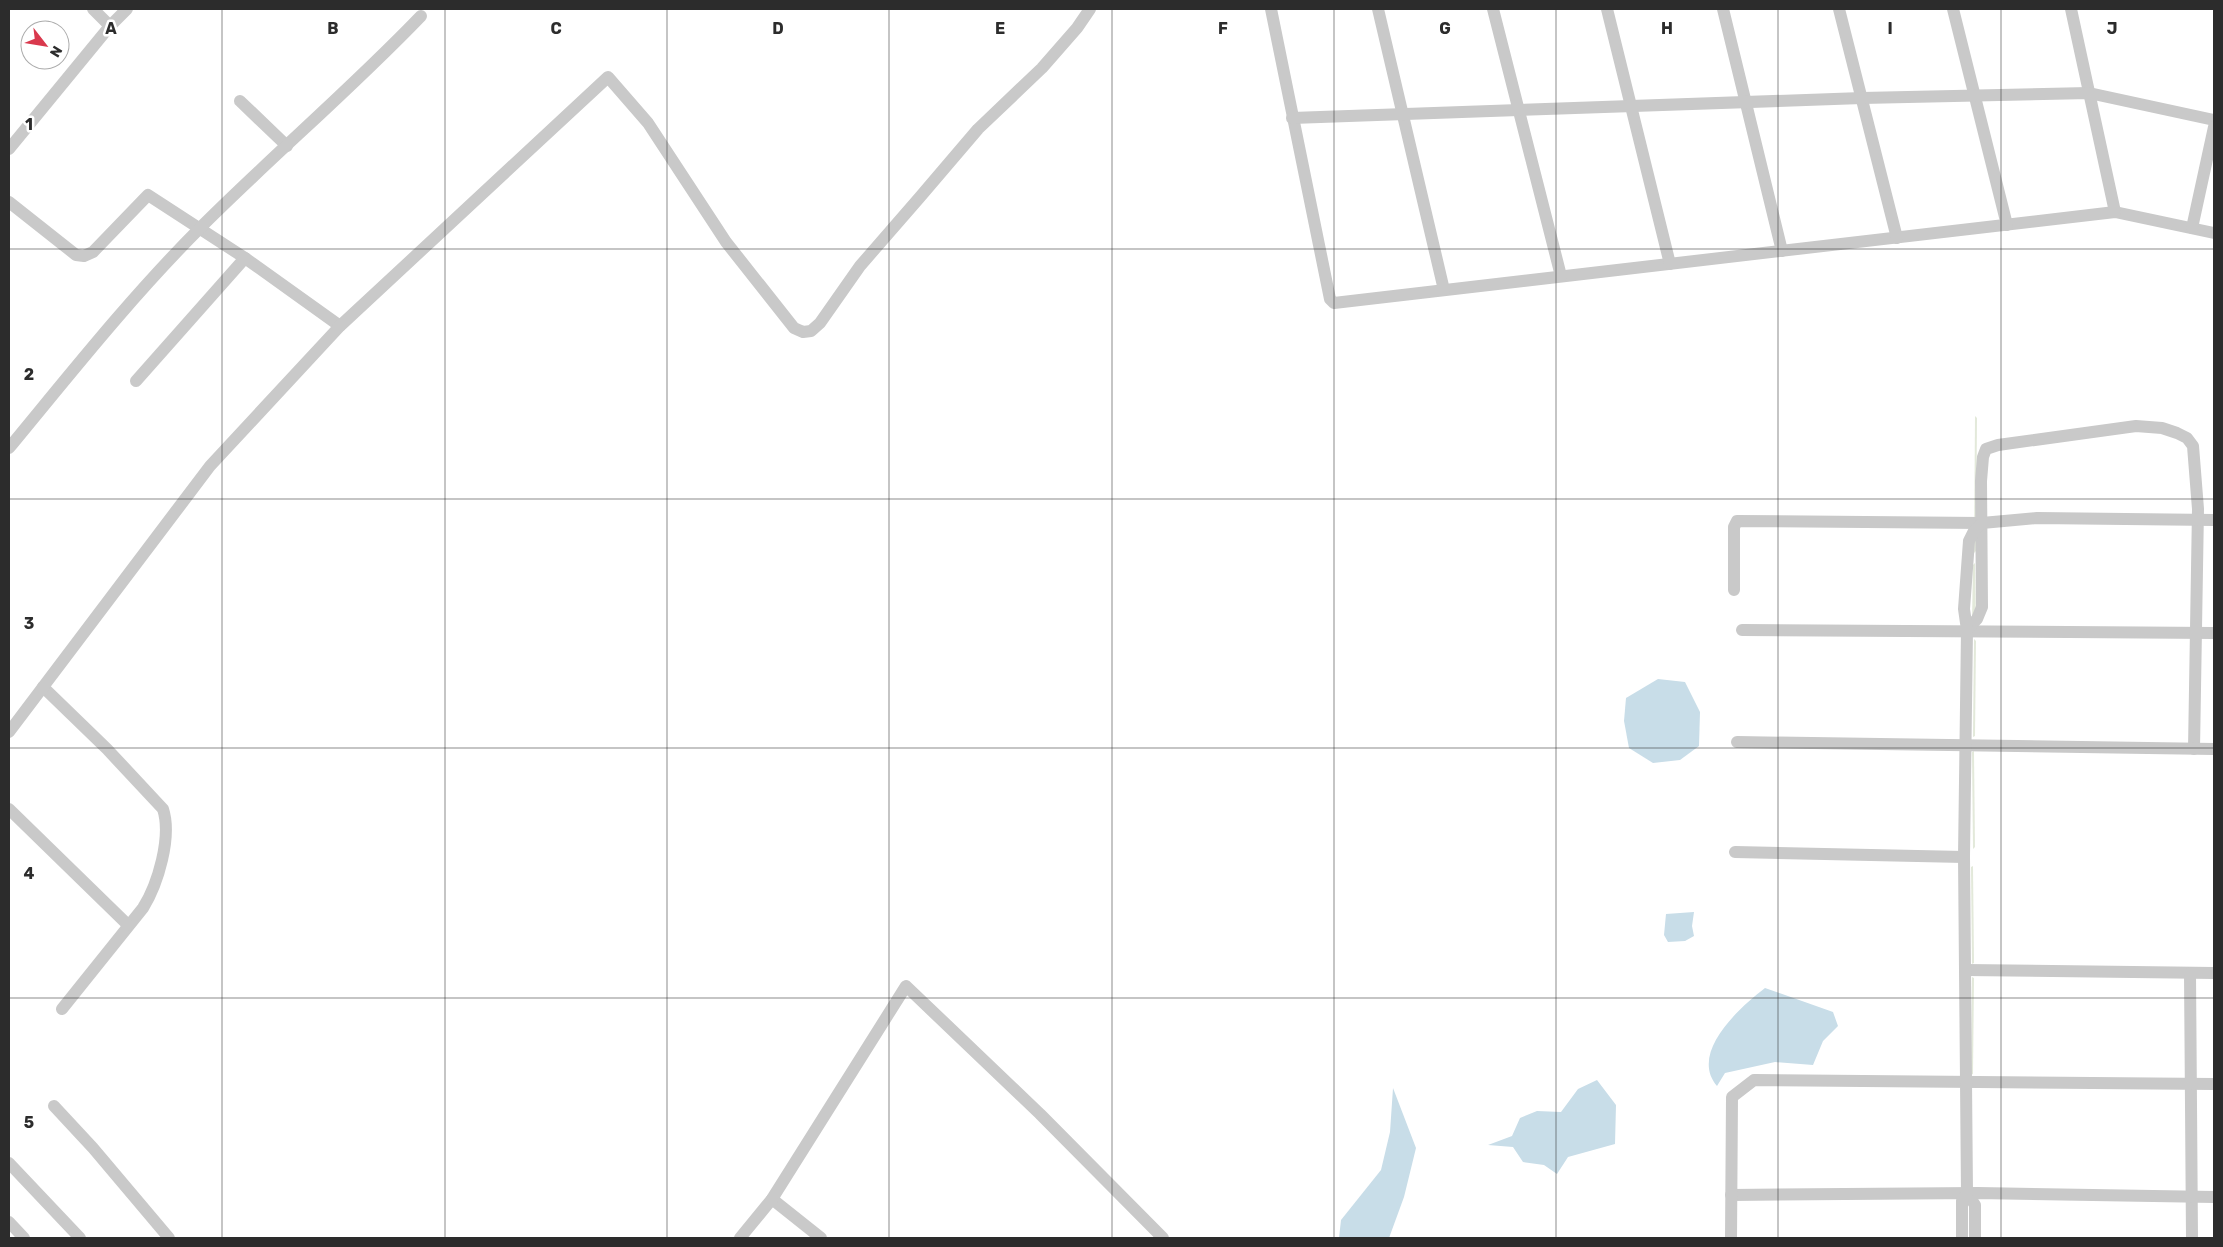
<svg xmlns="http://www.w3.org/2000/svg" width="2223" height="1247" viewBox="0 0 2223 1247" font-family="Rubik,sans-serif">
<rect width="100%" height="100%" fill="#fff"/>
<g fill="#e3e9da">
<polygon points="1975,416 1977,418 1976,551 1974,553"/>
<polygon points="1975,563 1976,621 1972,621 1973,565"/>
<polygon points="1974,639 1976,641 1975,736 1973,737"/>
<polygon points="1974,751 1975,847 1973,849 1972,752"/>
<polygon points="1973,866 1974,963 1972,964 1971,867"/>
<polygon points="1972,977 1974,978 1973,1074 1971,1075"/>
</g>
<g fill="#c8dde8">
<polygon points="1658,679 1685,682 1700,712 1699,746 1680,760 1653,763 1629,748 1624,721 1626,698"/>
<polygon points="1694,912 1692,926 1694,936 1685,941 1668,942 1664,935 1666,914"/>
<path d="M1765,988L1833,1012L1838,1026L1823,1041L1813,1065L1775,1062L1725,1073L1717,1086C1689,1053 1739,1008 1765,988Z"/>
<polygon points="1597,1080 1616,1105 1615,1144 1568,1157 1557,1174 1544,1165 1523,1162 1513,1147 1488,1145 1512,1136 1520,1118 1537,1111 1561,1112 1578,1089"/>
<polygon points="1393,1088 1416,1148 1404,1197 1389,1238 1339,1238 1341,1220 1381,1170 1390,1132"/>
</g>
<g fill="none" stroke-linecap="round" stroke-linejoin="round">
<g stroke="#c9c9c9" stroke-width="12">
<polyline points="93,9 110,26"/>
<polyline points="1271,9 1330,299 1334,303 2115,212 2214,233"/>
<polyline points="1378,9 1444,290"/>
<polyline points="1493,9 1561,276"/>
<polyline points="1607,9 1670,264"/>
<polyline points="1723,9 1782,251"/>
<polyline points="1839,9 1897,238"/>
<polyline points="1953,9 2007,225"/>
<polyline points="2071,9 2115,212"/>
<polyline points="240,101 287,146"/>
<polyline points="1292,118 1862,98 2089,93 2214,120"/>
<polyline points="9,149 110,26 127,9"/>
<polyline points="9,202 76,255 84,256 93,252 148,195 245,258 340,326"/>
<polyline points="2192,228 2214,127"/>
<polyline points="136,381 245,258"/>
<path d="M9,448C71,373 131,297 200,228C272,156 350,90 421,16"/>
<polyline points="1734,590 1734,527 1737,521 1982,523"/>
<polyline points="1742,630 2214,633"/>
<polyline points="1967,630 1977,619 1982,607 1981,481 1983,457 1986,449 1998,445 2136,426 2162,428 2177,433 2187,438 2193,446 2198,509 2194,749"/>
<path d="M43,687L107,749L163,809C172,837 158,884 143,908L62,1009"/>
<polyline points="9,732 210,466 340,326 608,77 648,123 726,242 794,328 803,332 811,331 820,323 860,266 920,197 978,129 1042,68 1077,28 1090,9"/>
<polyline points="1737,742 2214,749"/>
<polyline points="9,809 128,925"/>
<polyline points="1735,852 1964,857"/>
<polyline points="1965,970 2214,973"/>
<polyline points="2190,973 2192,1238"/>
<polyline points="54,1106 93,1148 169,1238"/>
<polyline points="9,1163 80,1238"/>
<polyline points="1967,1193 1975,1205 1975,1238"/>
<polyline points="1731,1195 1978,1193 2214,1197"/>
<polyline points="772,1199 821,1238"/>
<polyline points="9,1222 24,1238"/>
<polyline points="740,1238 772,1199 906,986 1040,1114 1163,1238"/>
<polyline points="1731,1238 1732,1097 1754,1080 2214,1084"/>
<polyline points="1962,1238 1962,1201 1967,1193 1964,857 1967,630 1964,609 1969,541 1974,531 1982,523 2037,518 2214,520"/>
</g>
</g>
<path fill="none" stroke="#2c2c2c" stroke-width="1" stroke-opacity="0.55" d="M222,9V1238M445,9V1238M667,9V1238M889,9V1238M1112,9V1238M1334,9V1238M1556,9V1238M1778,9V1238M2001,9V1238M9,249H2214M9,499H2214M9,748H2214M9,998H2214"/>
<g font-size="16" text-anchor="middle" font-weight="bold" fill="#2c2c2c" stroke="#fff" stroke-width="5" stroke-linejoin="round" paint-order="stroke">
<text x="111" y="34">A</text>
<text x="333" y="34">B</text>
<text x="556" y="34">C</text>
<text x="778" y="34">D</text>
<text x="1000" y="34">E</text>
<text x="1223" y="34">F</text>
<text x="1445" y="34">G</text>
<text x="1667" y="34">H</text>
<text x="1890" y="34">I</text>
<text x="2112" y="34">J</text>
<text x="29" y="130">1</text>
<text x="29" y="380">2</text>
<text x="29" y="629">3</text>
<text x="29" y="879">4</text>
<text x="29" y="1128">5</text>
</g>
<rect width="2223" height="1247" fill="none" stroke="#2c2c2c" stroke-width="20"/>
<g transform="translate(45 45) rotate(121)"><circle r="24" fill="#ffffff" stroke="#ababab"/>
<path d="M0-4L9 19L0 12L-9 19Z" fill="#d9394d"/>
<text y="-8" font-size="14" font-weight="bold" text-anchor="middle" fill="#2c2c2c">N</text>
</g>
</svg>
